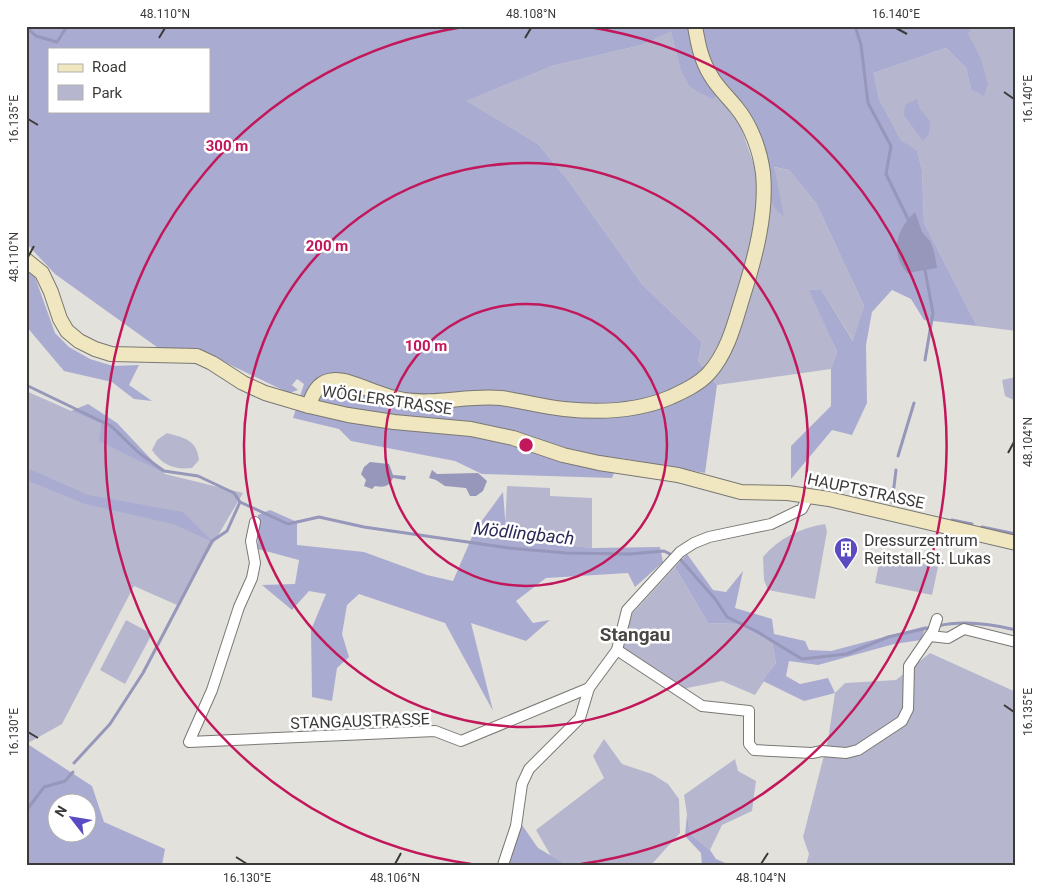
<svg xmlns="http://www.w3.org/2000/svg" width="1042" height="891" viewBox="0 0 1042 891" font-family="Roboto,sans-serif">
<rect width="100%" height="100%" fill="#e3e1dc"/>
<g fill="#b6b7cf">
<polygon points="973,26 1016,26 1016,331 977,326 924,223 922,170 917,152 901,140 879,99 874,73 946,48 966,68 971,89 980,56 967,34"/>
<polygon points="671,30 680,68 717,95 732,112 742,130 756,171 773,167 789,170 816,203 864,306 854,342 821,289 810,290 837,352 831,369 717,385 698,361 702,342 642,284 567,179 538,144 465,101 552,66 642,45"/>
<polygon points="1016,377 1016,401 1005,396 1002,380"/>
<polygon points="26,391 101,424 100,441 165,474 243,493 177,605 134,586 62,724 28,743 26,743"/>
<path d="M167,433C185,438 197,440 199,460L192,468C174,470 162,465 152,450L157,440Z"/>
<polygon points="507,486 550,488 550,496 592,498 592,548 548,543 549,535 505,530"/>
<path d="M825,524L827,531L815,599L768,590L764,580L763,557C779,538 800,528 825,524Z"/>
<polygon points="881,554 938,567 932,595 875,583"/>
<polygon points="675,567 708,623 737,624 772,642 776,663 755,695 722,681 682,689 621,647 632,614"/>
<polygon points="126,620 152,634 125,684 100,670"/>
<polygon points="930,653 1016,692 1016,865 806,865 809,854 803,837 828,740 835,693 845,683 896,680"/>
<polygon points="604,739 622,764 652,774 668,784 679,799 680,833 651,865 567,865 551,856 536,830 604,778 593,756"/>
<polygon points="735,759 738,771 756,781 752,811 722,825 710,850 690,834 684,795"/>
</g>
<g fill="#aaabd0" fill-rule="evenodd">
<path d="M26,26H973L968,34L980,56L988,84L984,96L971,89L966,68L946,48L874,73L879,99L901,140L917,151L922,170L924,223L977,326L924,320L911,299L892,290L872,312L866,345L867,403L852,435L832,430L791,479V446L831,406V369L837,352L809,290L821,289L853,341L864,306L816,203L789,170L774,167L784,216C760,202 771,171 765,148C758,125 744,107 730,88L712,99L690,87L680,68L671,31L642,45L552,66L466,101L538,144L567,179L642,284L702,342L698,361L717,385L705,473L620,458L612,478L482,474L455,461L351,441L339,429L293,418L304,384L297,379L292,385L298,390L289,393L214,357L175,348L161,350L55,274L26,243ZM49,49H209V111H49Z"/>
<polygon points="917,99 920,109 930,121 929,134 923,141 904,115 905,105"/>
<polygon points="26,270 35,277 55,333 69,347 90,359 113,366 139,365 129,385 152,401 134,399 112,382 64,371 26,326"/>
<polygon points="88,404 117,423 165,474 99,441 101,424 71,411"/>
<polygon points="26,469 34,471 88,495 183,512 213,542 173,524 85,504 26,480"/>
<polygon points="503,492 506,530 549,534 549,543 592,548 660,547 663,562 635,587 628,573 546,578 516,601 533,623 550,620 526,641 471,623 493,711 445,623 359,594 347,605 342,634 349,657 337,668 332,701 312,697 311,630 326,594 309,591 292,610 262,585 295,584 299,560 258,549 258,515 270,510 297,522 297,545 364,552 427,575 453,581 475,530"/>
<polygon points="687,554 713,590 726,592 743,571 735,608 772,619 774,634 805,641 809,650 831,651 926,626 921,640 894,644 818,665 789,661 786,676 800,684 828,678 835,693 804,701 763,681 776,663 772,642 737,624 708,623 675,567"/>
<path d="M26,743L92,786L104,822L165,849L162,865H26ZM58,804H88V834H58Z"/>
<polygon points="687,814 690,834 710,850 716,859 730,865 702,865 701,853 685,836"/>
<polygon points="522,825 538,848 567,865 509,865"/>
</g>
<g fill="#9697ba">
<path d="M915,212L922,232L930,241L934,251L937,268L907,273C889,252 897,229 915,212Z"/>
<path d="M370,462L389,464L393,475L406,476L405,480L393,478C389,486 385,488 375,486L372,489L364,486L366,480L361,474L364,467Z"/>
<polygon points="432,470 437,474 478,473 487,481 483,491 476,496 470,496 466,488 445,486 436,480 429,478"/>
</g>
<g fill="none" stroke-linecap="round" stroke-linejoin="round">
<g stroke="#9697ba" stroke-width="3">
<polyline points="855,26 861,45 868,103 891,146 886,174 908,219"/>
<polyline points="26,27 36,36 57,42 66,28 69,26"/>
<polyline points="925,270 933,313 925,360"/>
<polyline points="26,385 111,426 139,453 164,471 198,476 234,493 240,502 288,524 319,517 364,527 509,548 566,553 630,554 664,551 680,559 716,600 727,617 756,631 802,659 847,654 888,637 932,627"/>
<polyline points="898,456 914,403"/>
<polyline points="892,503 896,470"/>
<polyline points="952,520 972,524"/>
<polyline points="982,527 1016,534"/>
<path d="M938,626C963,620 991,624 1016,630"/>
<polyline points="74,763 110,724 143,673 212,541 227,531 240,502"/>
<polyline points="26,811 44,787 65,781 73,772"/>
</g>
<g stroke="#797873" stroke-width="12">
<g id="street">
<polyline points="255,522 251,541 255,563 252,578 239,607 212,690 189,742 435,731 461,741 589,688 617,650 627,610 680,552 694,543 709,537 771,524 802,509 809,495"/>
<polyline points="930,636 948,638 964,629 1016,642"/>
<polyline points="617,650 702,706 749,711 749,744 754,750 812,753 822,751 846,753 858,750 902,721 908,709 909,666 933,631 937,619"/>
<polyline points="503,865 516,826 522,784 529,769 580,718 589,688"/>
</g>
</g>
<g stroke="#797873" stroke-width="16">
<g id="secondary">
<polyline points="26,260 42,273 51,292 60,319 67,331 79,341 95,349 111,354 197,356 212,363 243,383 265,393 309,406 348,415 394,422 471,429 513,438 563,455 599,463 678,475 741,492 788,493 829,499 1016,543"/>
<path d="M309,406C319,368 345,380 373,391C383,395 393,398 404,400C436,405 468,395 501,398C522,401 543,407 564,409C600,413 638,411 671,397C684,391 699,384 709,373C728,352 735,322 743,296C755,258 767,214 763,173C760,150 751,125 736,107C728,97 717,87 711,76C701,60 698,44 695,26"/>
</g>
</g>
<use href="#street" stroke="#fff" stroke-width="10"/>
<use href="#secondary" stroke="#f0e6bf" stroke-width="14"/>
</g>
<path fill="none" stroke="#3b3a38" stroke-width="2" d="M896,28L907,34M159,38L165,28M525,38L531,28M1004,92L1014,99M28,119L38,125M28,257L34,246M1008,453L1014,442M1004,705L1014,712M28,732L38,738M236,857L247,864M395,864L401,853M761,864L768,853"/>
<g fill="none" stroke="#c2185b" stroke-width="2.5">
<circle cx="526" cy="445" r="141"/>
<circle cx="526" cy="445" r="282"/>
<path d="M471 864A423 423 0 0 1 463 27M589 27A423 423 0 0 1 581 864"/>
</g>
<defs>
<g id="building-pin" transform="scale(1.25)"><path d="M0 17L-7.5 6A9.5 9.5 0 1 1 7.5 6Z" fill="#5b4bc3" stroke="#fff"/><path d="M-4-6H4V6H1V3H-1V6H-4ZM-2.5-4.3h1.7v1.8h-1.7ZM.8-4.3h1.7v1.8H.8ZM-2.5-1h1.7V.8h-1.7ZM.8-1h1.7V.8H.8Z" fill="#fff"/></g>
</defs>
<g fill-rule="evenodd">
<use href="#building-pin" x="846" y="549"/>
</g>
<g text-anchor="middle" dominant-baseline="central" stroke-width="5" stroke-linejoin="round" paint-order="stroke">
<g font-size="16" fill="#3b3a38" stroke="#fff">
<text transform="translate(387 400) rotate(8)">WÖGLERSTRASSE</text>
<text transform="translate(866 491) rotate(12)">HAUPTSTRASSE</text>
<text transform="translate(360 721) rotate(-2)">STANGAUSTRASSE</text>
</g>
<g font-size="16" fill="#3b3a38" stroke="#fff" text-anchor="start">
<text x="864" y="540">Dressurzentrum<tspan x="864" dy="18">Reitstall-St. Lukas</tspan></text>
</g>
<g font-size="18" font-style="italic" fill="#2c2958" stroke="#fff">
<text transform="translate(524 533) rotate(6)">Mödlingbach</text>
</g>
<g font-size="19" font-weight="bold" fill="#4a4844" stroke="#fff">
<text x="635" y="634">Stangau</text>
</g>
</g>
<circle cx="526" cy="445" r="8" fill="#c2185b" stroke="#fff" stroke-width="2.5"/>
<g font-size="15" text-anchor="middle" font-weight="bold" fill="#c2185b" stroke="#fff" stroke-width="5" stroke-linejoin="round" paint-order="stroke">
<text x="227" y="151">300 m</text>
<text x="327" y="251">200 m</text>
<text x="426" y="351">100 m</text>
</g>
<rect width="1042" height="891" fill="none" stroke="#ffffff" stroke-width="55"/>
<rect x="48" y="48" width="162" height="65" fill="#ffffff" stroke="#b1b0af"/>
<rect x="58" y="64" width="25" height="8" fill="#f0e6bf" stroke="#b1b0af"/>
<text x="92" y="72" font-size="15" fill="#3b3a38">Road</text>
<rect x="58" y="85" width="25" height="15" fill="#b6b7cf" stroke="#b1b0af"/>
<text x="92" y="98" font-size="15" fill="#3b3a38">Park</text>
<g transform="translate(72 818) rotate(301)"><circle r="24" fill="#ffffff" stroke="#b1b0af"/>
<path d="M0-4L9 19L0 12L-9 19Z" fill="#5b4bc3"/>
<text y="-8" font-size="14" font-weight="bold" text-anchor="middle" fill="#3b3a38">N</text>
</g>
<rect x="28" y="28" width="986" height="836" fill="none" stroke="#3b3a38" stroke-width="2"/>
<g font-size="12" text-anchor="middle" fill="#3b3a38">
<text x="165" y="18">48.110°N</text>
<text x="531" y="18">48.108°N</text>
<text x="896" y="18">16.140°E</text>
<text transform="translate(1028 99) rotate(-90)" y="4">16.140°E</text>
<text transform="translate(14 119) rotate(-90)" y="4">16.135°E</text>
<text transform="translate(14 257) rotate(-90)" y="4">48.110°N</text>
<text transform="translate(1028 442) rotate(-90)" y="4">48.104°N</text>
<text transform="translate(1028 712) rotate(-90)" y="4">16.135°E</text>
<text transform="translate(14 732) rotate(-90)" y="4">16.130°E</text>
<text x="247" y="882">16.130°E</text>
<text x="395" y="882">48.106°N</text>
<text x="761" y="882">48.104°N</text>
</g>
</svg>
